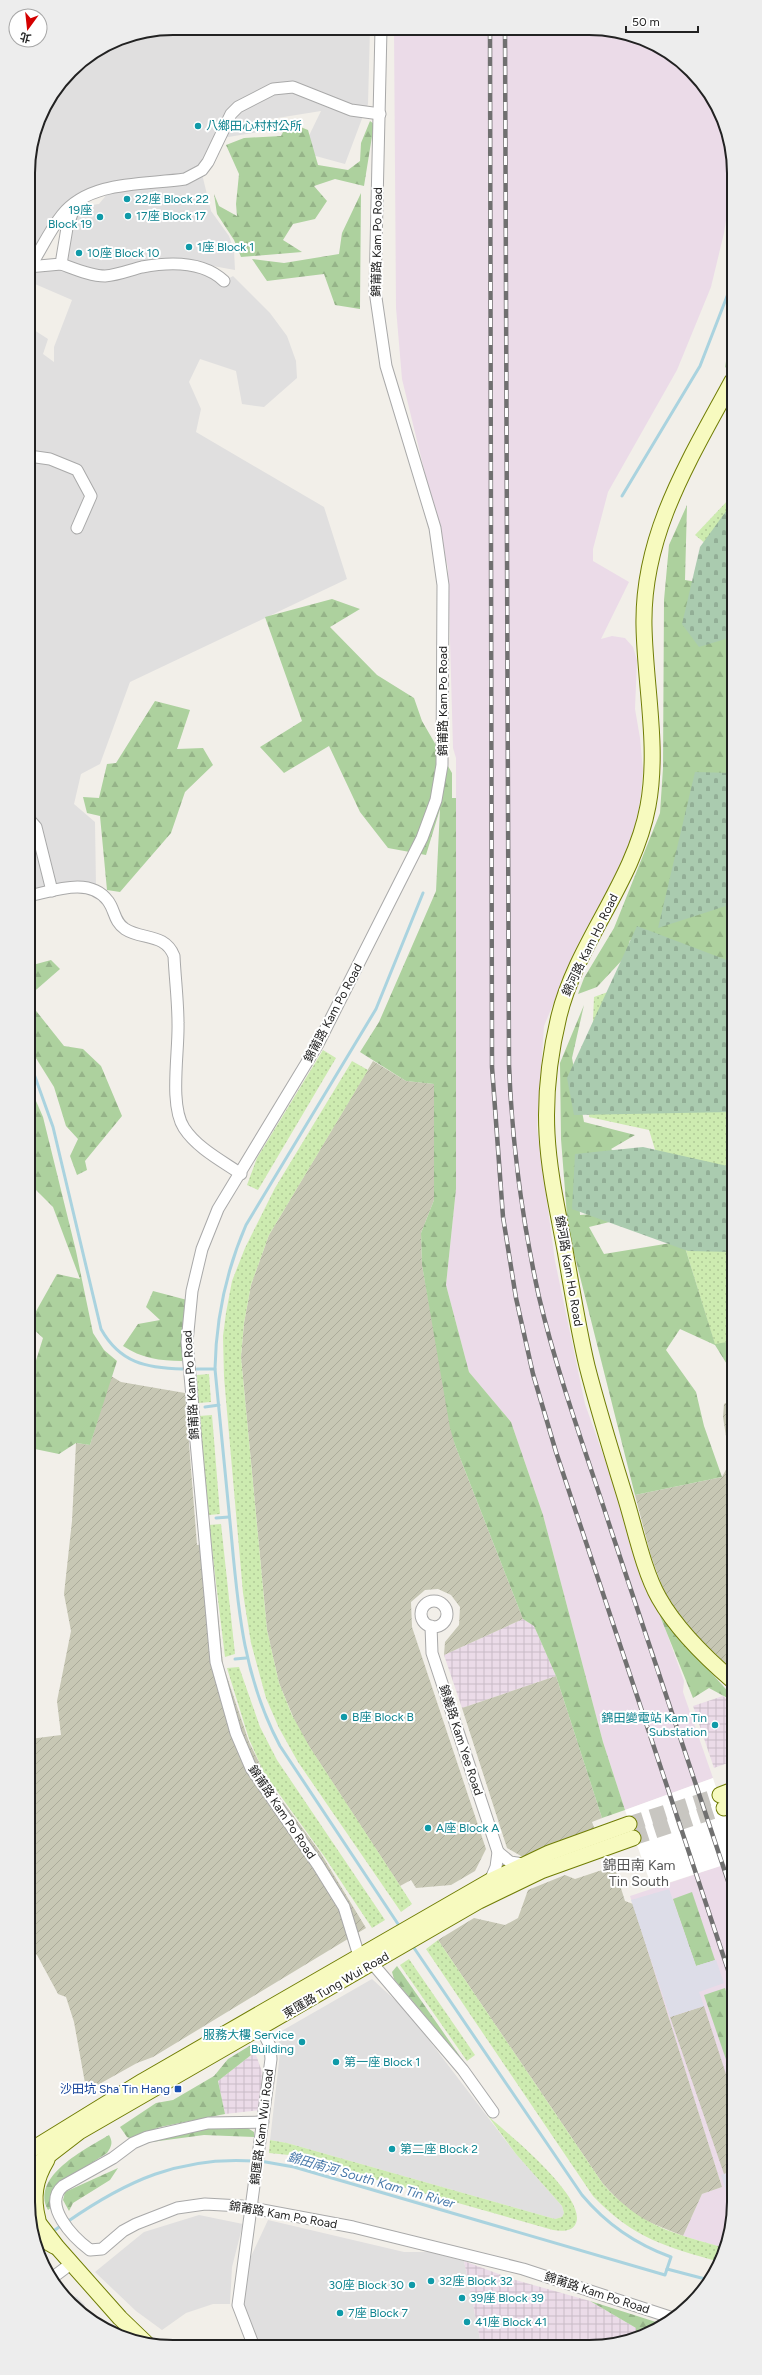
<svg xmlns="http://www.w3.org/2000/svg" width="762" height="2375" viewBox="0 0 762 2375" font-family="Figtree,'Noto Sans TC',sans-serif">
<defs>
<pattern id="industrial-grid" width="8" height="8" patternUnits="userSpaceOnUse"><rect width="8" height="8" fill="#ebdbe8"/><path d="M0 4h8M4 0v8" fill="none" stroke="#c9bcc7"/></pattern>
<pattern id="construction-furrows" width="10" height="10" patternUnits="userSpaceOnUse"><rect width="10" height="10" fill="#c7c7b4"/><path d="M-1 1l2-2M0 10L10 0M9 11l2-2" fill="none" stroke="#abab9a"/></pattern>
<pattern id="grass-dots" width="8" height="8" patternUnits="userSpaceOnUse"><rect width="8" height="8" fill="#cdebb0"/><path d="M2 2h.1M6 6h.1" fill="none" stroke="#b0c997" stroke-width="1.8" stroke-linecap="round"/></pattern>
<pattern id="forest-firs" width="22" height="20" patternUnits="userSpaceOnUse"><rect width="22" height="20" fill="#add19e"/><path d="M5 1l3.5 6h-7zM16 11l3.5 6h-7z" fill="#95b388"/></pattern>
<pattern id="cemetery-stones" width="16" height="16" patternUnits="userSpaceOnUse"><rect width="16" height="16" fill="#aacbaf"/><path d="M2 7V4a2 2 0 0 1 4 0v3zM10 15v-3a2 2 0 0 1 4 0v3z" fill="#92ae96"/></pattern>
</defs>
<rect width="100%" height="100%" fill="#f2efe9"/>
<g fill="#e0dfdf">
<polygon points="173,28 370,29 368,104 366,109 305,87 249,97 205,160 192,172 86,191 28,263 28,164 39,118 71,70 118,39"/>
<polygon points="293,91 363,116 345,164 301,152 321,111 265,120 266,131 222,138 240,110 274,92"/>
<polygon points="202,174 211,211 229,236 234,250 235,270 180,260 100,272 65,259 77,211 85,206 99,204 108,193"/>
<polygon points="59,267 89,277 180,268 194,269 221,283 233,276 270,313 287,336 296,361 297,378 264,407 242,404 236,371 200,359 189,382 201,409 196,432 324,507 347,579 130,682 100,764 81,774 74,804 95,822 96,887 29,892 29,332 31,328 48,339 43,354 54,362 54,347 72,300 28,281 34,269"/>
<polygon points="372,1979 406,2010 516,2154 562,2206 564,2213 562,2217 555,2219 287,2143 270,2140 280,2053 278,2033"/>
<polygon points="199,2215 243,2224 232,2267 230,2304 213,2304 186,2313 162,2330 136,2311 95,2272 144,2232"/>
<polygon points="268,2220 404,2252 430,2252 464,2261 481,2344 255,2344 240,2310 246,2267"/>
<polygon points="63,2294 77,2297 85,2305 79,2311 71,2305"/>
</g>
<g fill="url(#industrial-grid)">
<polygon points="523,1619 534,1626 556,1676 462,1708 444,1655"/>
<polygon points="723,1696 733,1704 733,1761 714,1768 693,1706"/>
<polygon points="255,2052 262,2072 260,2110 225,2114 218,2081"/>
<polygon points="464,2261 512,2279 590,2301 636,2328 636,2337 617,2344 481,2344"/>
</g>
<g fill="#ebdbe8">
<polygon points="394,29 617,31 661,47 692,71 719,109 731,145 731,189 724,233 711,287 677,370 608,492 593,549 593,561 629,582 601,639 612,636 625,638 633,647 637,660 635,709 640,738 643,771 640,801 634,831 623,863 581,938 544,1026 537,1128 555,1261 585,1404 684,1681 683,1692 713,1778 625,1810 603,1742 543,1515 511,1422 469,1372 446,1285 456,1189 456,758 453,748 448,568 402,379 396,308"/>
<polygon points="729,1863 733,1876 734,2211 725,2248 683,2236 702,2194 722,2187 630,1896"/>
</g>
<g fill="url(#construction-furrows)">
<polygon points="373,1061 406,1081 434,1084 434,1200 421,1233 422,1265 455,1445 523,1619 444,1655 445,1642 459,1625 460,1607 451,1595 438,1589 425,1590 411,1602 412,1627 486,1849 475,1871 451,1885 416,1888 411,1880 400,1886 299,1731 279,1683 267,1630 241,1357 244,1323 251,1285 269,1235"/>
<polygon points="111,1376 121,1382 185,1393 197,1545 211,1543 223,1665 249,1742 270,1784 320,1852 366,1928 153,2057 137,2063 94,2087 85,2083 74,2022 66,1997 58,1994 37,1955 30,1950 30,1739 61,1735 57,1701 71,1631 64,1594 72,1521 76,1443 90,1445"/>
<polygon points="733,1398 733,1670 687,1627 666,1597 651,1556 635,1495 722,1477 730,1462 723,1417 724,1404"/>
<polygon points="556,1676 602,1818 592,1822 595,1830 530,1857 521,1856 507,1848 462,1708"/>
<polygon points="614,1866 625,1901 633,1904 722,2187 702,2194 683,2236 639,2218 627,2209 603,2184 438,1940 474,1918 505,1925 518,1918 528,1890 565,1875 575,1879"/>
<polygon points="704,2006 734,2099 734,2171 724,2174 670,2017"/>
</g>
<g fill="url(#grass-dots)">
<polygon points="732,496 732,565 695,535"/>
<polygon points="619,988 732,1002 733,1341 715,1345 649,1130 589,1117 594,997"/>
<polygon points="323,1050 336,1058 258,1190 247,1185 257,1158"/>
<polygon points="352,1061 368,1070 269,1235 251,1285 244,1323 241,1357 267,1630 279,1683 292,1715 309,1746 412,1904 401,1912 298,1762 279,1728 266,1698 251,1643 243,1593 224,1377 223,1336 226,1313 232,1281 245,1248 275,1188"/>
<polygon points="209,1374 211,1402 198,1403 197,1375"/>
<polygon points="212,1415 220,1514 209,1515 199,1416"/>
<polygon points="221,1524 235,1654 225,1657 209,1525"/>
<polygon points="239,1667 260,1727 277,1760 385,1920 372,1928 324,1856 264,1773 249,1739 227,1668"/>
<path d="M438,1940L603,2184C641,2227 673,2233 725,2248L720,2262C666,2247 633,2238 593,2196L426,1949Z"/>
<polygon points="409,1959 475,2055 467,2061 400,1965"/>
<path d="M488,2116C506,2132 591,2200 575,2225C571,2232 561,2231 553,2230L289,2155L269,2153L270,2140L287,2143L555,2219L562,2217L564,2213L562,2206L516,2154Z"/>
</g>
<g fill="url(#forest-firs)">
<polygon points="370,121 374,124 364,186 335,179 314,186 327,201 315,219 293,224 283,240 302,252 241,257 234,240 217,214 214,194 219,206 237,216 236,204 239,174 226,145 244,138 281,136 288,122 308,130 318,165 348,170 360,161 361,143"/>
<polygon points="361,193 360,309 335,305 324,274 267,281 252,259 284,263 339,254 342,233"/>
<polygon points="731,328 732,359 725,368"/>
<polygon points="687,505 685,580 723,586 732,592 732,982 630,940 625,957 597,987 578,994 584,978 614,928 660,813 663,768 664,600 669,545"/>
<polygon points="332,599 360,609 330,627 377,675 414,698 422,721 452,773 452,798 456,798 456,1189 446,1285 469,1372 511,1422 543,1515 603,1742 625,1810 602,1818 556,1676 534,1626 523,1619 455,1445 450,1428 422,1265 421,1233 434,1200 434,1084 406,1081 360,1052 379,1022 436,891 440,809 426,855 388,848 360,812 329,746 284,773 260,747 302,721 265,617"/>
<polygon points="155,701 190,710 177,749 203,748 213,765 185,792 171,833 120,892 107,890 100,816 87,813 83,797 99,798 107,764 116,763"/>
<polygon points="51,960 60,969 29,996 29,966"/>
<polygon points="29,1002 64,1046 83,1049 101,1066 122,1116 85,1161 87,1170 77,1175 70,1156 78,1139 66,1126 54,1087 29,1047"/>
<polygon points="584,1005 572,1058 584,1122 635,1135 611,1149 647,1180 579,1194 580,1215 663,1209 589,1227 604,1254 683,1241 715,1344 733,1341 733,1374 715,1345 680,1329 666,1350 696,1392 704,1426 722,1477 635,1495 568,1229 561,1139 560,1063"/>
<polygon points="29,1085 43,1117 76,1251 93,1333 104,1350 117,1361 90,1445 76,1443 59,1454 30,1448 30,1380 43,1338 30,1326 30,1322 57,1274 80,1279 53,1207 34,1188 33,1123 29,1122"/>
<path d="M153,1291L187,1300L182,1361C160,1361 141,1358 123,1346L138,1324L160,1320L146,1307Z"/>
<polygon points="652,1596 680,1638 733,1697 733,1701 709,1688 693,1698"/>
<polygon points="692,1892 715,1960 696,1966 673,1899"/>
<polygon points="397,1966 464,2062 394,1979 392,1972"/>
<polygon points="725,1988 733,2014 734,2083 704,1995"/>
<polygon points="251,2045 255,2052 218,2081 225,2114 160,2127 131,2139 127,2137 120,2127 156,2103 173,2100 214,2076 228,2059"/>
<polygon points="246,2127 254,2132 254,2137 204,2135 144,2143 195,2129"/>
<path d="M109,2135C113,2142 112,2146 107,2153L56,2186L52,2195L53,2206L48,2210C30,2176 86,2149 109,2135Z"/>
<polygon points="118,2168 110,2180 73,2203 69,2211 63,2200 65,2192"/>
<polygon points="590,2301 656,2322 654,2330 636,2337 636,2328"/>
</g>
<g fill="url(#cemetery-stones)">
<polygon points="732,503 732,637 699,647 682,624 700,547"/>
<polygon points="695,772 732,773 732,904 658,928"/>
<polygon points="637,926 732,962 732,1112 574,1115 567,1078"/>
<polygon points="643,1147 732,1167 733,1252 688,1251 572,1209 575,1154"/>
</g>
<g fill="#dddde8">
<polygon points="669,1889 696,1966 716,1960 724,1983 699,1992 704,2006 670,2017 631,1900"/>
<polygon points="734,2171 734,2211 733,2214 721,2175"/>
</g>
<polygon fill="#fff" points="713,1778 733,1841 733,1862 652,1888 625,1810"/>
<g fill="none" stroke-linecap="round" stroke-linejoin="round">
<g stroke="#aad3df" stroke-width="3">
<polyline points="622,496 700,366 731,286"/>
<path d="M29,1060L53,1127L101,1329C120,1363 146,1368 183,1369"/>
<polyline points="197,1369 215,1369"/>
<polyline points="205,1407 219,1405"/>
<polyline points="216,1518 229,1517"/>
<polyline points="235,1659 246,1658"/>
<path d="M400,1927L280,1746C243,1676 238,1609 231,1532C226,1477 220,1423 215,1369C216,1318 226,1271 246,1225L376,1009L423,893"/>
<path d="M412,1945L582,2195C607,2225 635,2244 671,2257L667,2269"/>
<polyline points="260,2161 294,2167 665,2275 667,2269 709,2280"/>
<path d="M67,2222C126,2181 180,2156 254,2161"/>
<polyline points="52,2232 62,2225"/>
<polyline points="696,2299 701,2292"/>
</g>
<g stroke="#c8c6c1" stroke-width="15" stroke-dasharray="15 8" stroke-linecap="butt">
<polyline points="629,1824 720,1795"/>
<polyline points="633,1838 724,1808"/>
</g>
<g stroke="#a9a9a9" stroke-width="13">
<g id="street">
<path d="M61,264C75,269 91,276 105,276C118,275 130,270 142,267C169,262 203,261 224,281"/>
<polyline points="28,267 61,264 67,228 75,205"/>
<path d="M28,270C40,252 49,231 62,215C90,180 144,185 185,179L202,170L208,162L231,114L238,107L273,89L293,87L351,110L380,114"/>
<polyline points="29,456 50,459 77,470 91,496 77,528"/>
<polyline points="29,819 36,827 52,891"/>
<path d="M29,896C53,891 90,876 108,901C115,910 114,922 125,929C142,940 165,933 174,956C175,978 178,1001 178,1023C179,1052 169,1105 184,1128C197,1148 222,1161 241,1174"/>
<circle cx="434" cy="1614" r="13"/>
<polyline points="431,1626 432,1653 498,1852 496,1867 490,1881"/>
<polyline points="498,1852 510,1862 523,1864"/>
<polyline points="359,1956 344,1907 318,1865 251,1768 236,1733 216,1662 187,1342 192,1291 202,1249 218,1209 318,1044 422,838 436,800 442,765 443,585 435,528 386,366 375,291 381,29"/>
<polyline points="372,1963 463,2070 493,2112"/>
<path d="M263,2122L208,2123L147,2137L133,2143L113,2158L63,2186C41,2205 74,2238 90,2250L102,2249L123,2231L136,2224L177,2208L205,2204L241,2206L353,2227L523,2269L673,2318"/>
<polyline points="52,2278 72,2263"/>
<polyline points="253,2344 238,2305 271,2059 270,2046 261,2028"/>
</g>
</g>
<g stroke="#707d05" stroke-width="17">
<g id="secondary">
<path d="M732,381C690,459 642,534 644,626C645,685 659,747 648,806C634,882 577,942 559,1016C550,1053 545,1096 547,1134C549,1173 558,1212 565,1250C572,1289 578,1328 587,1366C598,1409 611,1451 624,1493C634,1524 643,1570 659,1598C677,1630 705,1657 733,1681"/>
<polyline points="720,1795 733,1790"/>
<polyline points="724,1808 733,1805"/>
<polyline points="31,2150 143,2081 490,1881 549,1853 629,1824"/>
<polyline points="31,2169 79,2132 479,1901 541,1871 633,1838"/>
<polyline points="31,2213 57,2247 120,2318 147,2344"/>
<path d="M38,2220C32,2197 35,2180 47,2160"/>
<polyline points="32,2233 54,2246"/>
</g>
</g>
<use href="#street" stroke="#fff" stroke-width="11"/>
<use href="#secondary" stroke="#f7fabf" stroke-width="15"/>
<g stroke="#707070" stroke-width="4.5">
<g id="rail">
<polyline points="490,30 492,1067 503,1217 516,1298 533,1374 556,1452 733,1985"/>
<path d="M505,30L509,1065C512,1143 522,1220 539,1297C558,1377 587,1455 612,1533C652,1655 693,1775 733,1896"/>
</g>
</g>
<use href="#rail" stroke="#fff" stroke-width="3" stroke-dasharray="9" stroke-linecap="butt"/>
</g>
<g fill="#0f9aa8" stroke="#fff" stroke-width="1.5">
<circle cx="198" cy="126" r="4"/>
<circle cx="127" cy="199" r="4"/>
<circle cx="128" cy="216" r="4"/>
<circle cx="100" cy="217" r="4"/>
<circle cx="189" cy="247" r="4"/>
<circle cx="79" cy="253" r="4"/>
<circle cx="344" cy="1717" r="4"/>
<circle cx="715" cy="1725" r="4"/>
<circle cx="428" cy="1828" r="4"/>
<circle cx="302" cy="2042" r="4"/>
<circle cx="336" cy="2062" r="4"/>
<circle cx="392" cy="2149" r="4"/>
<circle cx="431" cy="2281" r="4"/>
<circle cx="412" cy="2285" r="4"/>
<circle cx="462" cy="2298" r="4"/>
<circle cx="340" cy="2313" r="4"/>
<circle cx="467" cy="2322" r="4"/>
</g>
<rect fill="#1a4fb4" stroke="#fff" stroke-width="1.5" x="174" y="2085" width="8" height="8" rx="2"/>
<g text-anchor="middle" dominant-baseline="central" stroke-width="4" stroke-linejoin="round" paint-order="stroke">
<g font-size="12" fill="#0d838f" stroke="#fff" text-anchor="start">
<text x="206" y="126">八鄉田心村村公所</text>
<text x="135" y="199">22座 Block 22</text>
<text x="92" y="210" text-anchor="end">19座<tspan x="92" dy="14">Block 19</tspan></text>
<text x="136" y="216">17座 Block 17</text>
<text x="197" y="247">1座 Block 1</text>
<text x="87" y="253">10座 Block 10</text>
<text x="352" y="1717">B座 Block B</text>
<text x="707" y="1718" text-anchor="end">錦田變電站 Kam Tin<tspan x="707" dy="14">Substation</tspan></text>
<text x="436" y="1828">A座 Block A</text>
<text x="294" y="2035" text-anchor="end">服務大樓 Service<tspan x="294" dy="14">Building</tspan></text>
<text x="344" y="2062">第一座 Block 1</text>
<text x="400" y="2149">第二座 Block 2</text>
<text x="439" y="2281">32座 Block 32</text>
<text x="404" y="2285" text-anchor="end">30座 Block 30</text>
<text x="470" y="2298">39座 Block 39</text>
<text x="348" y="2313">7座 Block 7</text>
<text x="475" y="2322">41座 Block 41</text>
</g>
<g font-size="12" fill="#222" stroke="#fff">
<text transform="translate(377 242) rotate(-89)">錦莆路 Kam Po Road</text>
<text transform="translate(443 701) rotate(-90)">錦莆路 Kam Po Road</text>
<text transform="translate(590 945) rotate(-64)">錦河路 Kam Ho Road</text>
<text transform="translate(333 1013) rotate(-62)">錦莆路 Kam Po Road</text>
<text transform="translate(569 1271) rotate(80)">錦河路 Kam Ho Road</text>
<text transform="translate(191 1385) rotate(-94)">錦莆路 Kam Po Road</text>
<text transform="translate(461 1740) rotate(72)">錦義路 Kam Yee Road</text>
<text transform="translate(282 1812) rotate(56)">錦莆路 Kam Po Road</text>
<text transform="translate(336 1985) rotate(-30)">東匯路 Tung Wui Road</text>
<text transform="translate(262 2127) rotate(-83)">錦匯路 Kam Wui Road</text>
<text transform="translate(283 2215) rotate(10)">錦莆路 Kam Po Road</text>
<text transform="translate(597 2293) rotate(18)">錦莆路 Kam Po Road</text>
</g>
<g font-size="12" fill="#164399" stroke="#fff" text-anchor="end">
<text x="170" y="2089">沙田坑 Sha Tin Hang</text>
</g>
<g font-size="13" font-style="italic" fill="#4a7aab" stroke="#fff">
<text transform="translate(371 2180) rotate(16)">錦田南河 South Kam Tin River</text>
</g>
<g font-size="14" fill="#555" stroke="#fff">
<text x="639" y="1865">錦田南 Kam<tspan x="639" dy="16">Tin South</tspan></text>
</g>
</g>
<path d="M0 0H762V2375H0ZM173 35H589A138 138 0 0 1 727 173V2202A138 138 0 0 1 589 2340H173A138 138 0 0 1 35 2202V173A138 138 0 0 1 173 35Z" fill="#ededed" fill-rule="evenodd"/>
<path fill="none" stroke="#222" stroke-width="2" d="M173 35H589A138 138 0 0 1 727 173V2202A138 138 0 0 1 589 2340H173A138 138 0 0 1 35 2202V173A138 138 0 0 1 173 35Z"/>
<g transform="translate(28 28) rotate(195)"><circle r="19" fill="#ffffff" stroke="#a7a7a7"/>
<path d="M0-3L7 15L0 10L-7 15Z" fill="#d40000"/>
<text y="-6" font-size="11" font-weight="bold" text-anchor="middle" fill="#222222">北</text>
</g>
<path d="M626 26v6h72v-6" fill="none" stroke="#222222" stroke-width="2"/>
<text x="632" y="26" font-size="12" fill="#222222" stroke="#ffffff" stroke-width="3" paint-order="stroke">50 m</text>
</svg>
